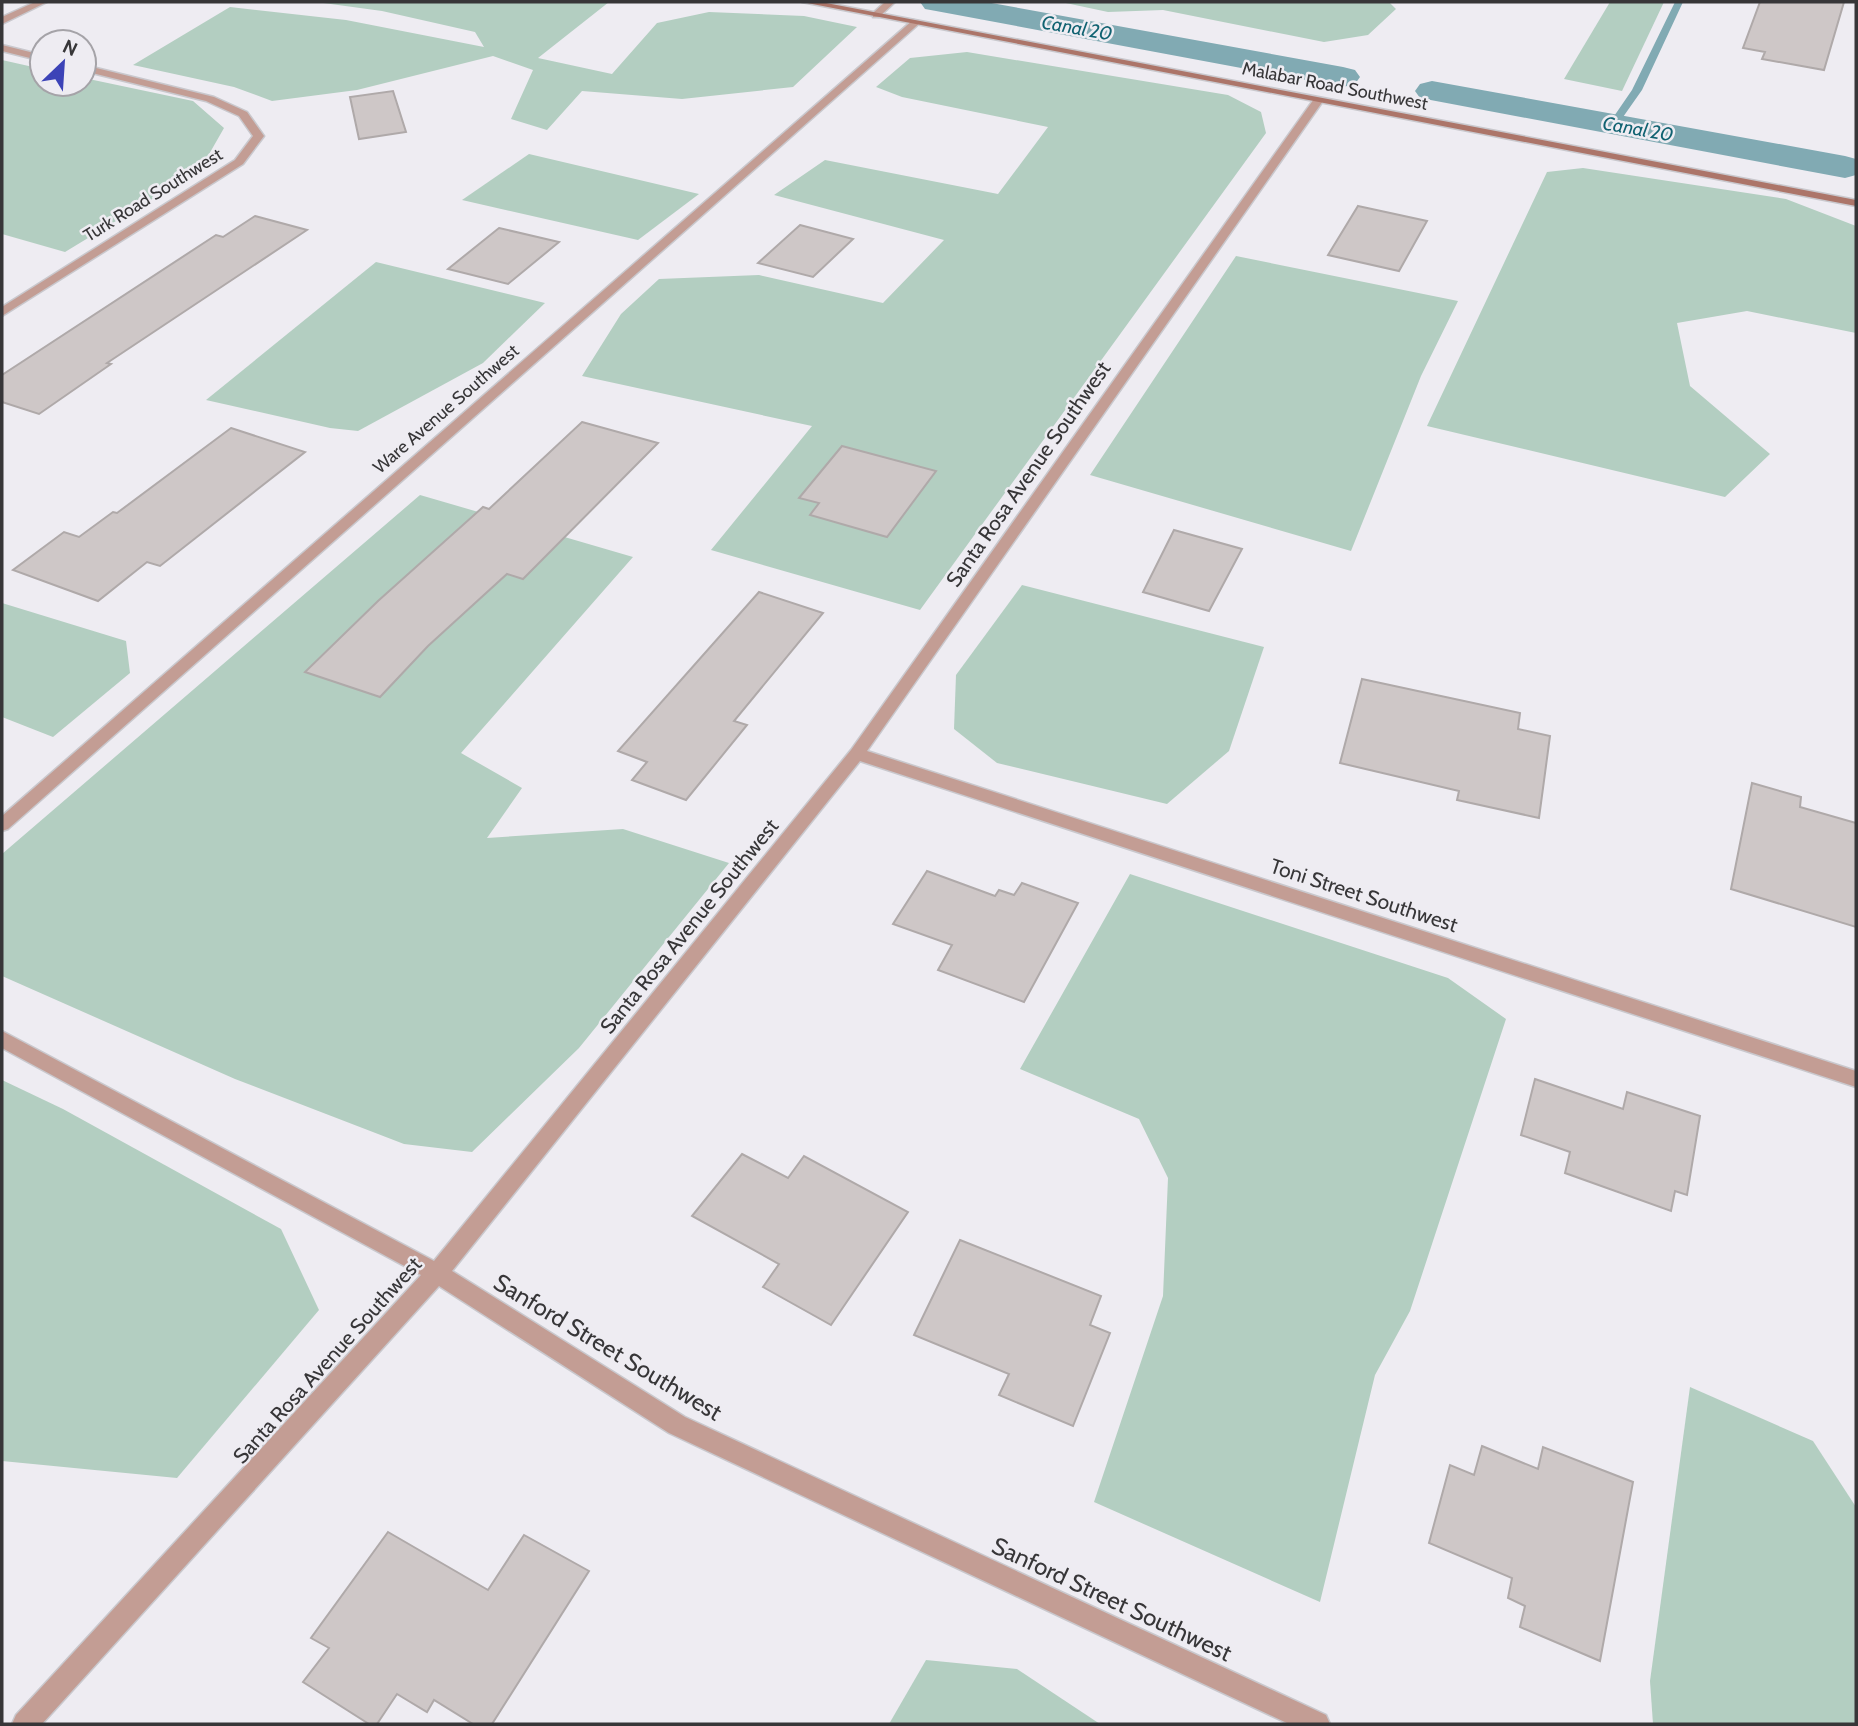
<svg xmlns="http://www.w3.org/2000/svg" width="1858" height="1726" viewBox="0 0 1858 1726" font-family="Cabin,sans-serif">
<rect width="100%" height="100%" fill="#eeecf2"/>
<g fill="#b3cec1">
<polygon points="316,2 609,2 538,58 612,74 657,23 709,12 804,16 857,27 793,87 682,99 582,91 547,130 511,119 533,70 493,56 357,90 272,101 234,87 133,65 230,7 346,20 484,47 475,32 382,11"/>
<polygon points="1061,2 1389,2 1396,9 1368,35 1324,42 1163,10 1108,12"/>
<polygon points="1610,2 1664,2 1622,91 1564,79"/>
<polygon points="967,52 1228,95 1261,112 1266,133 920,610 711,550 812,426 582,376 621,314 659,279 759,275 883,303 944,240 774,195 825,160 998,194 1048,127 902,97 876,87 910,58"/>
<polygon points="2,60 42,69 42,84 84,84 84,78 193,101 224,128 200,170 65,252 2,234"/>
<polygon points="529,154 699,194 638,240 462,200"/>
<polygon points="1583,168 1786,199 1856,226 1856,333 1747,311 1677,323 1690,386 1770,454 1725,497 1427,426 1547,172"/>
<polygon points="1236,256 1458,301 1421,376 1351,551 1090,475"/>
<polygon points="376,262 545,303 483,363 358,431 330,428 206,400"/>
<polygon points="420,495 633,557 461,753 522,788 487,838 623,829 729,863 579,1048 472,1152 404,1144 235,1079 2,976 2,854"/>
<polygon points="1022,585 1264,647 1229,751 1167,804 997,763 954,729 956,675"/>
<polygon points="2,603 126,641 130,673 53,737 2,717"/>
<polygon points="1130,874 1448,978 1506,1019 1410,1311 1375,1375 1320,1602 1094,1502 1163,1296 1168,1178 1139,1119 1020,1069"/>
<polygon points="2,1080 63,1109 281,1229 319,1310 177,1478 2,1461"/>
<polygon points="1690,1387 1813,1441 1856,1507 1856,1724 1653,1724 1650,1681"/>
<polygon points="926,1660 1017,1669 1100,1724 889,1724"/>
</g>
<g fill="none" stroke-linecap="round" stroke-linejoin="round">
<polygon fill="#81aab3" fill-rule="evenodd" points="1675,2 1683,2 1642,90 1616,127 1610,127 1608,125 1632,90"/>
<g fill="#81aab3" fill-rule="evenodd">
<polygon points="920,2 986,2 1343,67 1355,70 1360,77 1355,84 1343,87 936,11 925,9"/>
<polygon points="1432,81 1845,156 1856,159 1856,175 1845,178 1420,98 1415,91 1420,84"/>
</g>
</g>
<g fill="#cec7c7" stroke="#afa9a9" stroke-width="2">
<polygon points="1760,2 1844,2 1824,70 1762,59 1765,52 1743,48"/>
<polygon points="393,91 406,132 359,139 350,97"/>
<polygon points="1358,206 1427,221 1399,271 1328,255"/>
<polygon points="255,216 307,230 107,363 111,364 39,414 2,402 2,375 216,235 223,237"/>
<polygon points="800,225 853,239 813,277 758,263"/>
<polygon points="499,228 559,242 508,284 448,269"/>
<polygon points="582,422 658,443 523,579 507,574 428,646 380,697 305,672 378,601 483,507 489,509"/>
<polygon points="231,428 305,452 160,566 147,562 98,601 13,570 64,532 79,537 113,512 117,513"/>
<polygon points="842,446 936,471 887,537 810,515 819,503 799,498"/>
<polygon points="1174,530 1242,549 1209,611 1143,592"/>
<polygon points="759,592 823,613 734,721 747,725 686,800 632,780 647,762 618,751"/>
<polygon points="1362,679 1520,713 1518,729 1550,736 1539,818 1457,800 1459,791 1340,763"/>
<polygon points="1752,783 1801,797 1800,807 1856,823 1856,927 1731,889"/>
<polygon points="927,871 995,896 999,890 1014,895 1022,883 1078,903 1024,1002 938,970 952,945 893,924"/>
<polygon points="1535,1079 1623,1109 1627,1092 1700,1116 1687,1195 1675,1191 1671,1211 1565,1173 1570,1152 1521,1135"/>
<polygon points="742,1154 788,1178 804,1156 908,1212 831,1325 763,1287 779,1264 692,1216"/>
<polygon points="960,1240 1101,1296 1090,1325 1110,1333 1073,1426 999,1395 1009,1374 914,1335"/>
<polygon points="1482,1446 1538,1469 1543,1447 1633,1482 1600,1661 1520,1627 1525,1606 1508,1598 1512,1578 1429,1543 1450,1465 1474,1475"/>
<polygon points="388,1532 488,1590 524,1535 589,1571 492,1724 473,1724 434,1700 427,1712 397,1694 377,1724 369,1724 303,1682 329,1648 311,1638"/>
</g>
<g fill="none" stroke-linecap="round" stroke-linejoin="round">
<g stroke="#c9c8cd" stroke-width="3">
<polygon id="lane" points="885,2 895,2 879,17 873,17 873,13"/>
</g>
<g stroke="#c9c8cd" stroke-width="3">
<g id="street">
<polygon points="35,2 47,2 2,24 2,17"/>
<polygon points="913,20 921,22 8,829 2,831 2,816"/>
<polygon points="2,45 42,55 42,61 2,51"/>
<polygon points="84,65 214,97 247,112 264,136 243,164 2,316 2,307 235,160 253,136 239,116 206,101 84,71"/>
<polygon points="1318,98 1323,101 867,751 1856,1071 1856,1087 860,761 452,1271 685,1417 1326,1715 1330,1724 1289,1724 669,1433 439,1286 42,1724 12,1724 16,1715 421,1275 2,1048 2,1031 434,1261 851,750 1314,99"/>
</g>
</g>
<g stroke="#c9c8cd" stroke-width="3">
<polygon id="secondary" points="802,2 821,2 1856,200 1856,206"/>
</g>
<use href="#lane" fill="#c39d94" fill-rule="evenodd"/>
<use href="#street" fill="#c39d94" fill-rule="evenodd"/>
<use href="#secondary" fill="#ac7569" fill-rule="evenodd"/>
</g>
<g text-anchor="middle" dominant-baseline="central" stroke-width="5" stroke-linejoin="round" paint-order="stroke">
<g font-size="18" fill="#373638" stroke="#eeecf2">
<text transform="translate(1335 86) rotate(11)">Malabar Road Southwest</text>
<text transform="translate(153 195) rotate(-32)">Turk Road Southwest</text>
<text transform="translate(446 409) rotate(-41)">Ware Avenue Southwest</text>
</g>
<g font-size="19" font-style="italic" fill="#106271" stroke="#eeecf2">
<text transform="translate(1077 28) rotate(10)">Canal 20</text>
<text transform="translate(1638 129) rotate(10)">Canal 20</text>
</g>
<g font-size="21" fill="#373638" stroke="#eeecf2">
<text transform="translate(1028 474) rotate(-55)">Santa Rosa Avenue Southwest</text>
<text transform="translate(1364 895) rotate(18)">Toni Street Southwest</text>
<text transform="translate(689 926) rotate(-51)">Santa Rosa Avenue Southwest</text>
<text transform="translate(327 1360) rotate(-48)">Santa Rosa Avenue Southwest</text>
</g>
<g font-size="24" fill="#373638" stroke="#eeecf2">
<text transform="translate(608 1347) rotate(31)">Sanford Street Southwest</text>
<text transform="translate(1112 1599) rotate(25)">Sanford Street Southwest</text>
</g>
</g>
<rect width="1858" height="1726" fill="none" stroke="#373638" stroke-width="7"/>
<g transform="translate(63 63) rotate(25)"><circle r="33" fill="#eeecf2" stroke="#a5a3a8" stroke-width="2"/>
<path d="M0-5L12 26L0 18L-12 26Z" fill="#3c43b7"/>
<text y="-10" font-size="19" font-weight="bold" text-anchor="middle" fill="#373638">N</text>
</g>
</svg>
